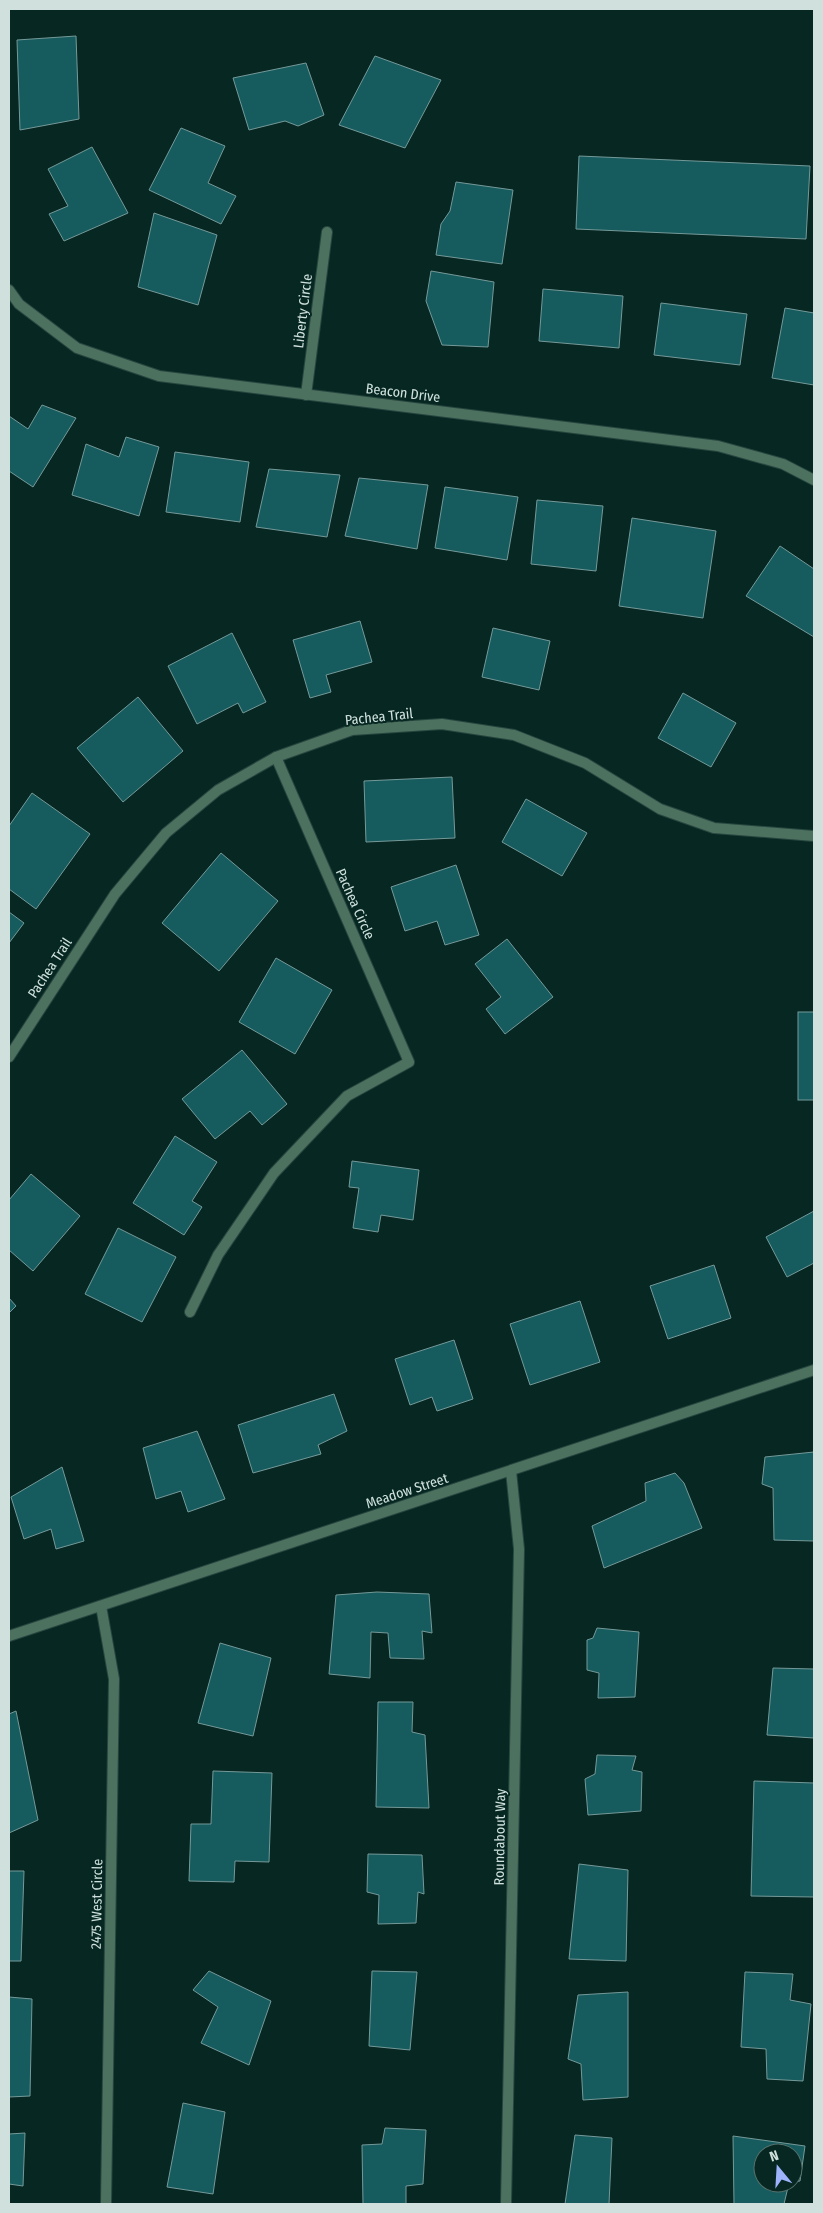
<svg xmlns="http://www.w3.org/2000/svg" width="823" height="2213" viewBox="0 0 823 2213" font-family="'Fira Sans Condensed',sans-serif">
<rect width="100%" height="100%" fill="#072822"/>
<g fill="#165b5e" stroke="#759999">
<polygon points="76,36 79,119 20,130 17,40"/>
<polygon points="375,56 441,80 405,148 339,125"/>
<polygon points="306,63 324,115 298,126 285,121 249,130 233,78"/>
<polygon points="181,128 225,146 208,183 236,196 221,224 149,190"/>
<polygon points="92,147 128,213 64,241 49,214 68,206 48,169"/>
<polygon points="579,156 810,166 806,239 576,229"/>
<polygon points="456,182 513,190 502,264 436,255 441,224 450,211"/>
<polygon points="154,213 217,235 198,305 138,287"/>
<polygon points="431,271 494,282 488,347 442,345 426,301"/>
<polygon points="543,289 623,296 619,348 539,341"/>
<polygon points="661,303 747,314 740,365 654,355"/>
<polygon points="785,308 814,313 814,385 772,378"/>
<polygon points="42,405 76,418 33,487 9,471 9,416 28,429"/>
<polygon points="126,437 159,447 139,516 72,495 86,444 119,457"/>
<polygon points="175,452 249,462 240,522 166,512"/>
<polygon points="269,469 340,475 327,537 256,527"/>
<polygon points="359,478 428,485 417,549 345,536"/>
<polygon points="445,487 518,497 507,560 435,548"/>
<polygon points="537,500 603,506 596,571 531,564"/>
<polygon points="632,518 716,531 703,618 619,606"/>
<polygon points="780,546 814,569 814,637 746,596"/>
<polygon points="360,621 372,662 326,675 331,692 310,698 293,640"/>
<polygon points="493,628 550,641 539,690 482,677"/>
<polygon points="232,633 266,702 243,713 238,703 197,724 168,666"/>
<polygon points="683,693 736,723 711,767 658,738"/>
<polygon points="138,697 183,751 123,802 77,748"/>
<polygon points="452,777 455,838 366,842 364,781"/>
<polygon points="32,793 90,834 36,909 9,889 9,826"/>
<polygon points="526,799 587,833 562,876 502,842"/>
<polygon points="221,853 278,901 219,971 162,923"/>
<polygon points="456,865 479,935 445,945 437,921 405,931 391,887"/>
<polygon points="9,912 24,923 9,943"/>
<polygon points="507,939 553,997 505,1034 486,1009 501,997 475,964"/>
<polygon points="276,958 332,990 295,1054 239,1022"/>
<rect x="798" y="1012" width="16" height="88"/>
<polygon points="242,1050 287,1104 262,1125 250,1111 215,1139 182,1099"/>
<polygon points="175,1136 217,1162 192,1201 202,1207 184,1235 133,1203"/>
<polygon points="352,1161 419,1170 413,1220 381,1215 378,1232 353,1228 359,1188 349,1187"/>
<polygon points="31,1174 80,1216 33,1271 9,1250 9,1200"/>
<polygon points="814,1211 814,1263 787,1277 766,1237"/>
<polygon points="118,1228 176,1257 142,1322 85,1294"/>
<polygon points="714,1265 731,1318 668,1339 650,1286"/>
<polygon points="9,1298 16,1306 9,1313"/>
<polygon points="580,1301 600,1362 530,1385 510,1324"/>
<polygon points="454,1340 473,1399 437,1411 432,1397 410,1405 395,1359"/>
<polygon points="334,1394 347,1431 318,1445 321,1454 253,1473 238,1425"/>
<polygon points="197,1431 225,1499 188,1512 181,1491 156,1499 143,1448"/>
<polygon points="814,1452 814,1541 774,1540 773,1488 762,1484 765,1457"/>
<polygon points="62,1467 84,1541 56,1549 51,1529 24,1539 11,1497"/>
<polygon points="675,1473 684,1483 702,1528 604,1568 592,1526 646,1501 645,1483"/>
<polygon points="377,1592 429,1594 432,1633 422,1631 424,1659 390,1658 388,1633 371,1632 370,1678 329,1674 336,1595"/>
<polygon points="597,1628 639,1632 635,1697 598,1698 599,1673 587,1670 587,1640 593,1638"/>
<polygon points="220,1643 271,1658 253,1736 198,1723"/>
<polygon points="773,1668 814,1669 814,1738 767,1735"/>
<polygon points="378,1702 413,1702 412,1732 425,1735 429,1808 376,1807"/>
<polygon points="16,1711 38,1820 9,1833 9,1714"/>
<polygon points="597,1755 636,1756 632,1770 642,1772 641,1811 588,1815 585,1779 595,1774"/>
<polygon points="213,1771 272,1773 269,1862 235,1861 234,1882 189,1881 191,1824 211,1824"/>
<polygon points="754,1781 814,1783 814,1897 751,1896"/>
<polygon points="368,1854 422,1855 424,1894 418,1892 416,1923 378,1924 379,1895 367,1892"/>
<polygon points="579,1864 628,1870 626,1961 569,1959"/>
<polygon points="9,1871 24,1871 21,1961 9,1961"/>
<polygon points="209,1971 271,2001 249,2065 201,2043 218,2007 193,1990"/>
<polygon points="372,1971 417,1972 410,2050 369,2046"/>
<polygon points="745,1972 793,1974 790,2000 811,2004 803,2081 767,2079 766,2049 741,2047"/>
<polygon points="628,1992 628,2097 583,2100 581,2064 568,2059 578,1995"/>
<polygon points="9,1997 32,1999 30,2096 9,2097"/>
<polygon points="183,2103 225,2112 213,2194 167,2187"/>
<polygon points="385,2128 426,2130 423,2184 406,2186 406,2204 363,2204 362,2145 382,2144"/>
<polygon points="25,2133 23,2186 9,2184 9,2134"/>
<polygon points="575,2135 612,2138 609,2204 565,2204"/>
<polygon points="733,2136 805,2146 800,2181 793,2182 793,2153 763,2153 763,2183 789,2183 784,2204 734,2204"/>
</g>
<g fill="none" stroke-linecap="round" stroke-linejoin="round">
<g stroke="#274640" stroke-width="12">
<g id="minor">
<polyline points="9,290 19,304 77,348 159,376 718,446 783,464 814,480"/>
<polyline points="306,395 327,232"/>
<polyline points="9,1057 115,894 166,833 218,790 276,757 352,730 442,724 514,735 585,763 660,809 714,828 814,836"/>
<polyline points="190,1312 218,1255 274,1173 347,1096 409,1062 276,757"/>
<polyline points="101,1606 114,1679 106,2204"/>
<polyline points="9,1636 814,1370"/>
<polyline points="506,2204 519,1549 511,1471"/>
</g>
</g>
<use href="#minor" stroke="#4d715f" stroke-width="10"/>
</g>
<g text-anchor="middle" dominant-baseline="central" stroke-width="4" stroke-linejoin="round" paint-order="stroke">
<g font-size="14" fill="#d0e1dd" stroke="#072822">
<text transform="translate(303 311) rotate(-83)">Liberty Circle</text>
<text transform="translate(403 393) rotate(7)">Beacon Drive</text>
<text transform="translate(379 717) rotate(-6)">Pachea Trail</text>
<text transform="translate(355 904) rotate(66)">Pachea Circle</text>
<text transform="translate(50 968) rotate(-57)">Pachea Trail</text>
<text transform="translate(407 1491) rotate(-18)">Meadow Street</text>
<text transform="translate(500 1837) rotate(-89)">Roundabout Way</text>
<text transform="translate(97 1904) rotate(-89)">2475 West Circle</text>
</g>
</g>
<rect width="823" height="2213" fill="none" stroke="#d0e1dd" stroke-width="20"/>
<g transform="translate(778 2168) rotate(342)"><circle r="24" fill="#072822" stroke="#57726d"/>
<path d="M0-4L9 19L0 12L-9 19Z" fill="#9db4fd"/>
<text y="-8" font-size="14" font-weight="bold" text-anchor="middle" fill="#d0e1dd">N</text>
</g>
</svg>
